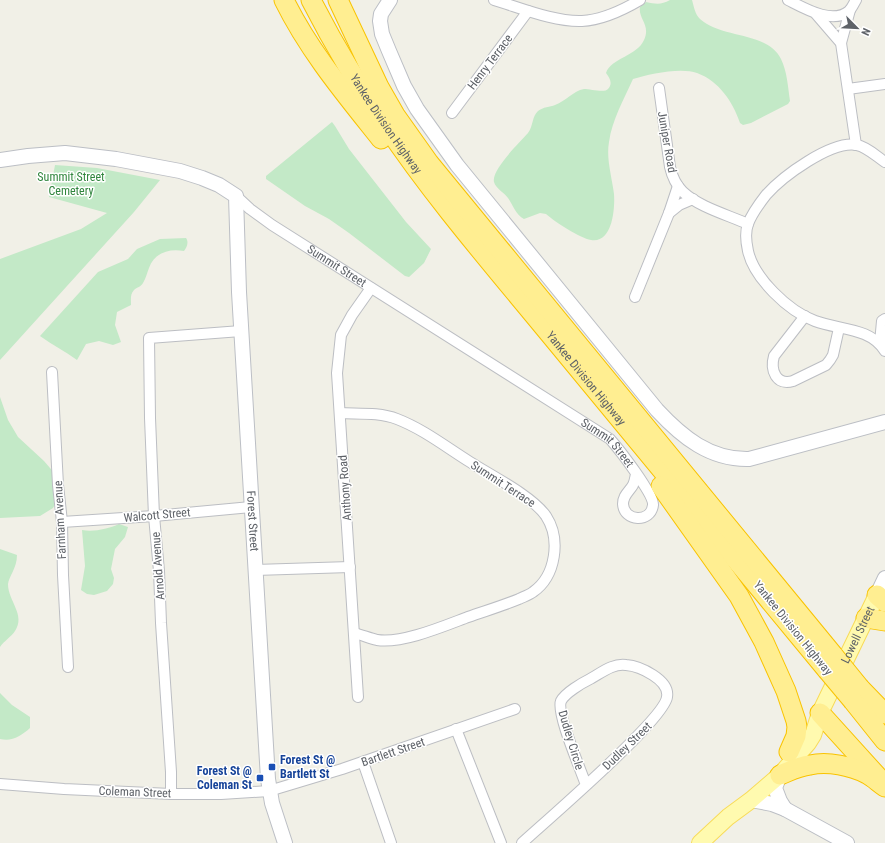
<svg xmlns="http://www.w3.org/2000/svg" width="885" height="843" viewBox="0 0 885 843" font-family="'Roboto Condensed',sans-serif">
<rect width="100%" height="100%" fill="#f1f0e7"/>
<g fill="#c3e9c7">
<path d="M670,0H692C694,7 695,14 700,19C722,39 767,31 781,59C787,71 788,87 790,101L788,104L751,123L743,125L740,123C733,102 719,81 697,73C681,67 649,74 633,79C624,99 612,120 609,142C606,159 612,177 614,194C615,207 613,244 591,240C580,238 555,222 546,214L540,213L524,219C516,215 513,205 508,198C504,192 496,189 494,182C491,170 520,142 528,133C533,127 532,116 538,111C543,107 550,107 555,105C566,101 573,91 584,89C590,89 605,93 608,89C613,84 610,78 606,73C611,58 637,56 644,40C651,25 638,19 640,7L646,2C656,4 661,5 670,0Z"/>
<polygon points="332,122 335,126 349,149 406,222 431,249 424,263 409,277 405,276 349,233 329,219 305,206 266,179 266,176"/>
<polygon points="55,165 97,168 160,180 134,212 0,360 0,259 81,229 107,213 49,197"/>
<path d="M186,238C189,242 187,247 184,251C169,248 154,253 149,268C147,273 146,278 143,283C141,287 137,287 134,290C130,294 131,300 131,305L117,312L115,325L121,342L113,345L99,341L86,344L77,360C65,351 52,345 40,336L98,272L128,259L137,249L160,239Z"/>
<polygon points="0,397 8,420 18,437 44,461 56,475 60,495 53,508 40,516 0,518"/>
<path d="M119,524L128,527L125,537L115,549L111,569L114,578L113,584L107,591L94,595L87,594L81,590L85,566L82,530C94,532 108,529 119,524Z"/>
<path d="M0,549L17,555C17,568 9,576 8,584C8,601 26,615 15,631C11,637 4,641 0,647Z"/>
<path d="M0,693L12,705L30,717V728C21,736 12,742 0,739Z"/>
</g>
<g fill="none" stroke-linecap="round" stroke-linejoin="round">
<g stroke="#bcbec3" stroke-width="12">
<g id="street">
<path d="M494,0C521,8 554,22 582,21C601,20 623,10 640,0"/>
<path d="M788,0C804,8 832,25 849,11C852,8 854,3 856,0"/>
<polyline points="816,14 841,43 856,145"/>
<polyline points="841,43 850,10"/>
<path d="M659,88L670,167C672,176 676,185 683,192C699,207 728,215 748,224"/>
<polyline points="848,89 885,84"/>
<polyline points="452,113 528,11"/>
<path d="M885,162C876,156 867,147 857,145C831,140 782,177 766,195C759,204 752,213 748,224C745,232 746,242 748,251C754,278 788,311 815,321C839,330 870,327 885,351"/>
<path id="s1" d="M236,196L250,209L272,225L610,439C618,448 654,494 653,505C651,523 624,522 623,504C623,495 629,492 633,485C635,481 635,478 636,474"/>
<polyline points="669,213 679,205 693,199"/>
<polyline points="635,297 669,213 678,186"/>
<path d="M805,316L774,356C770,370 776,386 793,381L826,365L830,360L833,355L839,328"/>
<polyline points="880,343 882,321 885,319"/>
<polyline points="52,372 58,485 62,522 63,575 68,667"/>
<path d="M340,413C358,414 379,412 397,419C423,429 446,447 470,462C492,476 532,496 546,516C561,539 556,576 533,592C529,595 523,597 519,599C502,606 485,611 468,617C444,626 402,644 377,640C369,638 362,635 354,633"/>
<polyline points="62,522 154,516 251,507"/>
<polyline points="255,570 350,567"/>
<polyline points="358,697 337,373 341,335 352,315 371,288"/>
<polyline points="456,729 501,843"/>
<polyline points="363,762 391,843"/>
<polyline points="0,784 64,789 171,794 221,794 269,791 342,769 515,709"/>
<polyline points="171,794 171,772 161,623 159,571 154,516 150,418 149,338 241,331"/>
<path d="M522,843C546,821 664,720 667,697C670,680 640,666 626,665C613,663 601,673 590,679C582,683 565,693 561,701C556,713 581,770 586,785"/>
</g>
</g>
<g stroke="#bcbfc5" stroke-width="16">
<g id="secondary">
<path d="M390,0L381,14L380,21L382,34L389,51L404,86L417,109L457,165L657,410C682,437 710,460 749,459L885,422"/>
<path id="s2" d="M0,160L28,156L65,153L116,159L180,171L202,178L219,185L236,196L239,292L268,779L272,803L285,843"/>
<polyline points="877,595 885,578"/>
<polyline points="780,775 775,788 780,801 785,809"/>
<polyline points="751,800 772,804 785,809 847,843"/>
</g>
</g>
<g stroke="#f8db59" stroke-width="18">
<g id="primary">
<path id="s3" d="M700,843L728,817L751,800L780,775L808,743L813,735L820,713L877,595"/>
</g>
</g>
<g stroke="#f9c300" stroke-width="21">
<g id="highway">
<path d="M284,0C309,51 346,95 381,139"/>
<path id="s4" d="M311,0C333,43 357,84 385,124C434,197 492,264 548,332C640,445 734,557 827,670"/>
<polyline points="338,0 379,87 395,115 429,163 834,656"/>
<polyline points="661,486 739,596 764,642 786,691 796,721 797,727 796,736 789,752"/>
<polyline points="877,595 885,602"/>
<polyline points="866,618 885,621"/>
<polyline points="860,688 885,714"/>
<polyline points="853,701 885,741"/>
<polyline points="820,713 878,777"/>
<path d="M780,775C790,771 799,766 810,765C828,761 851,766 867,774C874,778 879,783 885,787"/>
</g>
</g>
<use href="#street" stroke="#fff" stroke-width="10"/>
<use href="#secondary" stroke="#fff" stroke-width="14"/>
<use href="#primary" stroke="#fffaaf" stroke-width="16"/>
<use href="#highway" stroke="#ffee91" stroke-width="19"/>
<g stroke="#f9c300" stroke-width="21" stroke-linecap="butt">
<g id="highway-bridge">
<polyline points="834,656 860,688"/>
<polyline points="827,670 853,701"/>
</g>
</g>
<use href="#highway-bridge" stroke="#ffee91" stroke-width="19"/>
</g>
<g fill="#1a4fb4" stroke="#fff" stroke-width="1.5">
<rect x="268" y="763" width="8" height="8" rx="2"/>
<rect x="256" y="774" width="8" height="8" rx="2"/>
</g>
<g text-anchor="middle" dominant-baseline="central" stroke-width="3" stroke-linejoin="round" paint-order="stroke">
<g font-size="12" fill="#5e6268" stroke="#fff">
<text transform="translate(490 62) rotate(-53)">Henry Terrace</text>
<text stroke="none"><textPath href="#s4" startOffset="145">Yankee Division Highway</textPath></text>
<text transform="translate(667 142) rotate(80)">Juniper Road</text>
<text stroke="none"><textPath href="#s1" startOffset="123">Summit Street</textPath></text>
<text stroke="none"><textPath href="#s4" startOffset="469">Yankee Division Highway</textPath></text>
<text stroke="none"><textPath href="#s1" startOffset="447">Summit Street</textPath></text>
<text transform="translate(503 484) rotate(33)">Summit Terrace</text>
<text transform="translate(345 488) rotate(-94)">Anthony Road</text>
<text transform="translate(157 515) rotate(-5)">Walcott Street</text>
<text transform="translate(60 520) rotate(-93)">Farnham Avenue</text>
<text stroke="none"><textPath href="#s2" startOffset="569">Forest Street</textPath></text>
<text transform="translate(158 566) rotate(-94)">Arnold Avenue</text>
<text transform="translate(793 628) rotate(51)">Yankee Division Highway</text>
<text stroke="none"><textPath href="#s3" startOffset="267">Lowell Street</textPath></text>
<text transform="translate(571 740) rotate(73)">Dudley Circle</text>
<text transform="translate(627 746) rotate(-44)">Dudley Street</text>
<text transform="translate(393 752) rotate(-19)">Bartlett Street</text>
<text transform="translate(135 792) rotate(2)">Coleman Street</text>
</g>
<g font-size="12" fill="#30853d" stroke="#fff">
<text x="71" y="177">Summit Street<tspan x="71" dy="14">Cemetery</tspan></text>
</g>
<g font-size="12" font-weight="bold" fill="#164399" stroke="#fff" text-anchor="start">
<text x="280" y="760">Forest St @<tspan x="280" dy="14">Bartlett St</tspan></text>
<text x="252" y="771" text-anchor="end">Forest St @<tspan x="252" dy="14">Coleman St</tspan></text>
</g>
</g>
<g transform="translate(857 28) rotate(114)" stroke="#ffffff" stroke-width="3" paint-order="stroke">
<path d="M0-3L7 15L0 10L-7 15Z" fill="#5e6268"/>
<text y="-6" font-size="11" font-weight="bold" text-anchor="middle" fill="#5e6268">N</text>
</g>
</svg>
